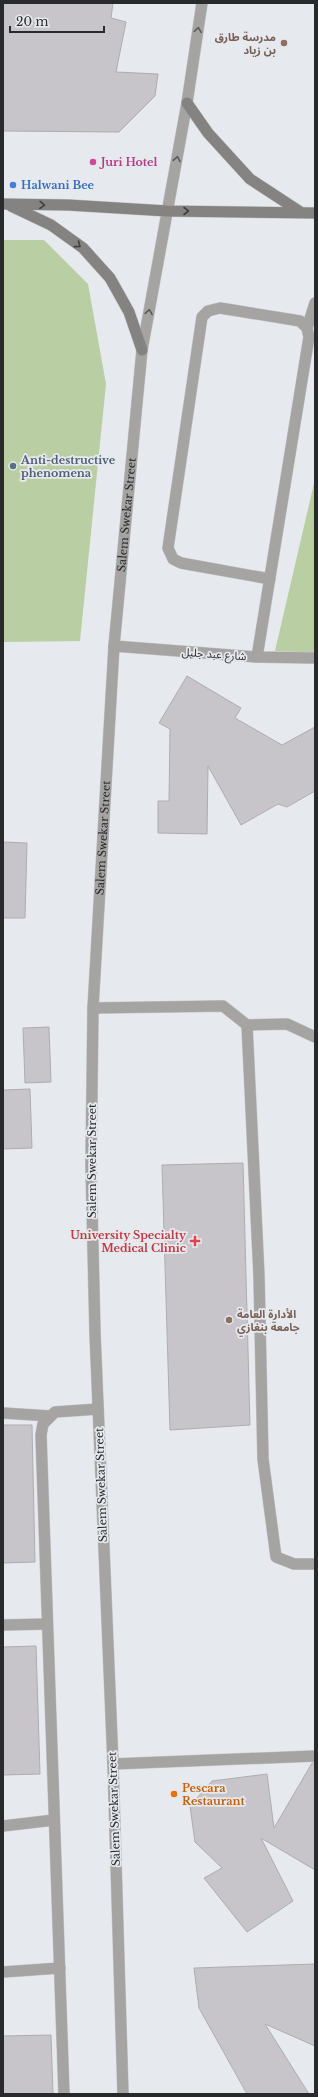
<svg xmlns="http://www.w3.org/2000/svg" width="318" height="2097" viewBox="0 0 318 2097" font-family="'Libre Baskerville','Noto Sans Arabic',serif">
<rect width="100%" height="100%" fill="#e6e9ed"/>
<g fill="#b9cea2">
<polygon points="3,240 44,240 88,284 106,384 80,641 3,642"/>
<polygon points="315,479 315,653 275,651"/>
</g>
<g fill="#c8c5ca" stroke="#afacb1">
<polygon points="3,3 113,3 111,18 126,22 116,72 158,74 155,96 119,132 3,131"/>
<polygon points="187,676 241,708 235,718 282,745 315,727 315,791 287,807 278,804 241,825 208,766 207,834 158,833 158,801 169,801 170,729 159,723"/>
<polygon points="3,842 27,843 25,918 3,918"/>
<polygon points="49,1027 51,1082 25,1083 23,1028"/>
<polygon points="30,1089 32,1148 3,1149 3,1090"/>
<polygon points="243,1163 250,1425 170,1430 162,1165"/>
<polygon points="3,1425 32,1425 35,1562 3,1563"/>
<polygon points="36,1646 40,1774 3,1775 3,1647"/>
<polygon points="312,1763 315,1763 315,1870 261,1838 293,1901 247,1932 204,1878 222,1868 195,1842 190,1806 212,1781 267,1774 274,1828"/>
<polygon points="315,1964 315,2046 265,2024 309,2094 247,2094 199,2008 194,1968"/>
<polygon points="51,2035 53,2094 3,2094 3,2036"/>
</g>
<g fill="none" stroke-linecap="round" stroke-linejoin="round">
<g stroke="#c4c7ca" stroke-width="12">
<g id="service">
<polyline points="307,328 315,303"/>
<polyline points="257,657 309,337 307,328 300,321 220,308 208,311 202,317 168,548 173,559 181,563 270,579"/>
<polyline points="93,1008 223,1006 247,1025 287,1024 315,1037"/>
<polyline points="247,1025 259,1276 263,1459 276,1557 294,1564 315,1564"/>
<polyline points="3,1413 50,1416"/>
<polyline points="3,1625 47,1624"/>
<polyline points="3,1826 54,1820"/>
<polyline points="3,1972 60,1968"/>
</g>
</g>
<g stroke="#c4c7ca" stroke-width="12">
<g id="minor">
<polyline points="114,646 257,657 315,658"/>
<polyline points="113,1764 315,1756"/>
<polyline points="64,2094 41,1435 43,1424 55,1412 98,1409"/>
</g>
</g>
<g stroke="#c4c7ca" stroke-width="12">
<g id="tertiary">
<path id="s1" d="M123,2094L113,1764L95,1333L91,1165L93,1008L114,646L142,350L187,103L202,3"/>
</g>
</g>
<g stroke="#c4c7ca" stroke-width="12">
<g id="secondary">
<polyline points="187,103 208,133 250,179 299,211"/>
<polyline points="3,204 68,205 167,211 315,213"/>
<polyline points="11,206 51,225 83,248 110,278 129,312 142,350"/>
</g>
</g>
<use href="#service" stroke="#a6a4a3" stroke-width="11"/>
<use href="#minor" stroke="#a6a4a3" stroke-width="11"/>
<use href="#tertiary" stroke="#a6a4a3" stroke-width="11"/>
<use href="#secondary" stroke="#858381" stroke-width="11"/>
</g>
<defs><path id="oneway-chevron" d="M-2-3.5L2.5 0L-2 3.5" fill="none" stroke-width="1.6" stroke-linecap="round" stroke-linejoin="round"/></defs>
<g stroke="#5b5b5c">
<use href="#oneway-chevron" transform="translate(198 30) rotate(-82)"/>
<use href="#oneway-chevron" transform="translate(177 159) rotate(-79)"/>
<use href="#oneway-chevron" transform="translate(149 312) rotate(-80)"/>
</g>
<g stroke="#404041">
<use href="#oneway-chevron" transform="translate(42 205) rotate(1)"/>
<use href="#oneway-chevron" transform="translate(186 211)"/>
<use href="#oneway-chevron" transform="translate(78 245) rotate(37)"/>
</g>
<g fill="#8d6e63" stroke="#e6e9ed" stroke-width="1.5">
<circle cx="284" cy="43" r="4"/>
<circle cx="229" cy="1320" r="4"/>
</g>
<circle fill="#d1479c" stroke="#e6e9ed" stroke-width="1.5" cx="93" cy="162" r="4"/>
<circle fill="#3f7fe0" stroke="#e6e9ed" stroke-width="1.5" cx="13" cy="185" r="4"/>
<circle fill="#5c6f8a" stroke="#e6e9ed" stroke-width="1.5" cx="13" cy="466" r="4"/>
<path fill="#e0444e" stroke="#e6e9ed" stroke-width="1.5" d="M193 1235h4v4h4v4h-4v4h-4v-4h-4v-4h4z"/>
<circle fill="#e8710a" stroke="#e6e9ed" stroke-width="1.5" cx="174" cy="1794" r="4"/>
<g text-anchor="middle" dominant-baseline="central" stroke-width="3.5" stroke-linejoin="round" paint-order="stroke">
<g font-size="11" font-weight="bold" fill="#785e54" stroke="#e6e9ed" text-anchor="end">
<text x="276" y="37">مدرسة طارق<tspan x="276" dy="13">بن زياد</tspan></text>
<text x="237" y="1314" text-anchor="start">الأدارة العامة<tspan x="237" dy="13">جامعة بنغازي</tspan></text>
</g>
<g font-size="11" font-weight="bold" fill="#b23c85" stroke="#e6e9ed" text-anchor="start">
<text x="101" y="162">Juri Hotel</text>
</g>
<g font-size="11" font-weight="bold" fill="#366cbe" stroke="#e6e9ed" text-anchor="start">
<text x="21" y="185">Halwani Bee</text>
</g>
<g font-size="11" font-weight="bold" fill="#4e5e75" stroke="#e6e9ed" text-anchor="start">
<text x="21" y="460">Anti-destructive<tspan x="21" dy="13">phenomena</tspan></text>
</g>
<g font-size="11" fill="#292a2c" stroke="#e6e9ed">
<text stroke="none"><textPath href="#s1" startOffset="1581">Salem Swekar Street</textPath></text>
<text transform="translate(214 654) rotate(4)">شارع عبد جليل</text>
<text stroke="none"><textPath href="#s1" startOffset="1257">Salem Swekar Street</textPath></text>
<text transform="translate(92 1161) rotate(-90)">Salem Swekar Street</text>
<text transform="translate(101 1485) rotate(-92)">Salem Swekar Street</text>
<text transform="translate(114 1809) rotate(-92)">Salem Swekar Street</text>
</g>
<g font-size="11" font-weight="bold" fill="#be3a42" stroke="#e6e9ed" text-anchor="end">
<text x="186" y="1235">University Specialty<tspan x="186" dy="13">Medical Clinic</tspan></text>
</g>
<g font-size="11" font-weight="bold" fill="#c56008" stroke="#e6e9ed" text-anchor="start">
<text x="182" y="1788">Pescara<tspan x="182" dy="13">Restaurant</tspan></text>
</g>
</g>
<rect width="318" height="2097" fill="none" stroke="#292a2c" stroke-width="8"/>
<path d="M10 26v6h94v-6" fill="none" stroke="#292a2c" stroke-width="2"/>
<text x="16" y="26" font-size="12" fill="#292a2c" stroke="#e6e9ed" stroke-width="3" paint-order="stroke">20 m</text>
</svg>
